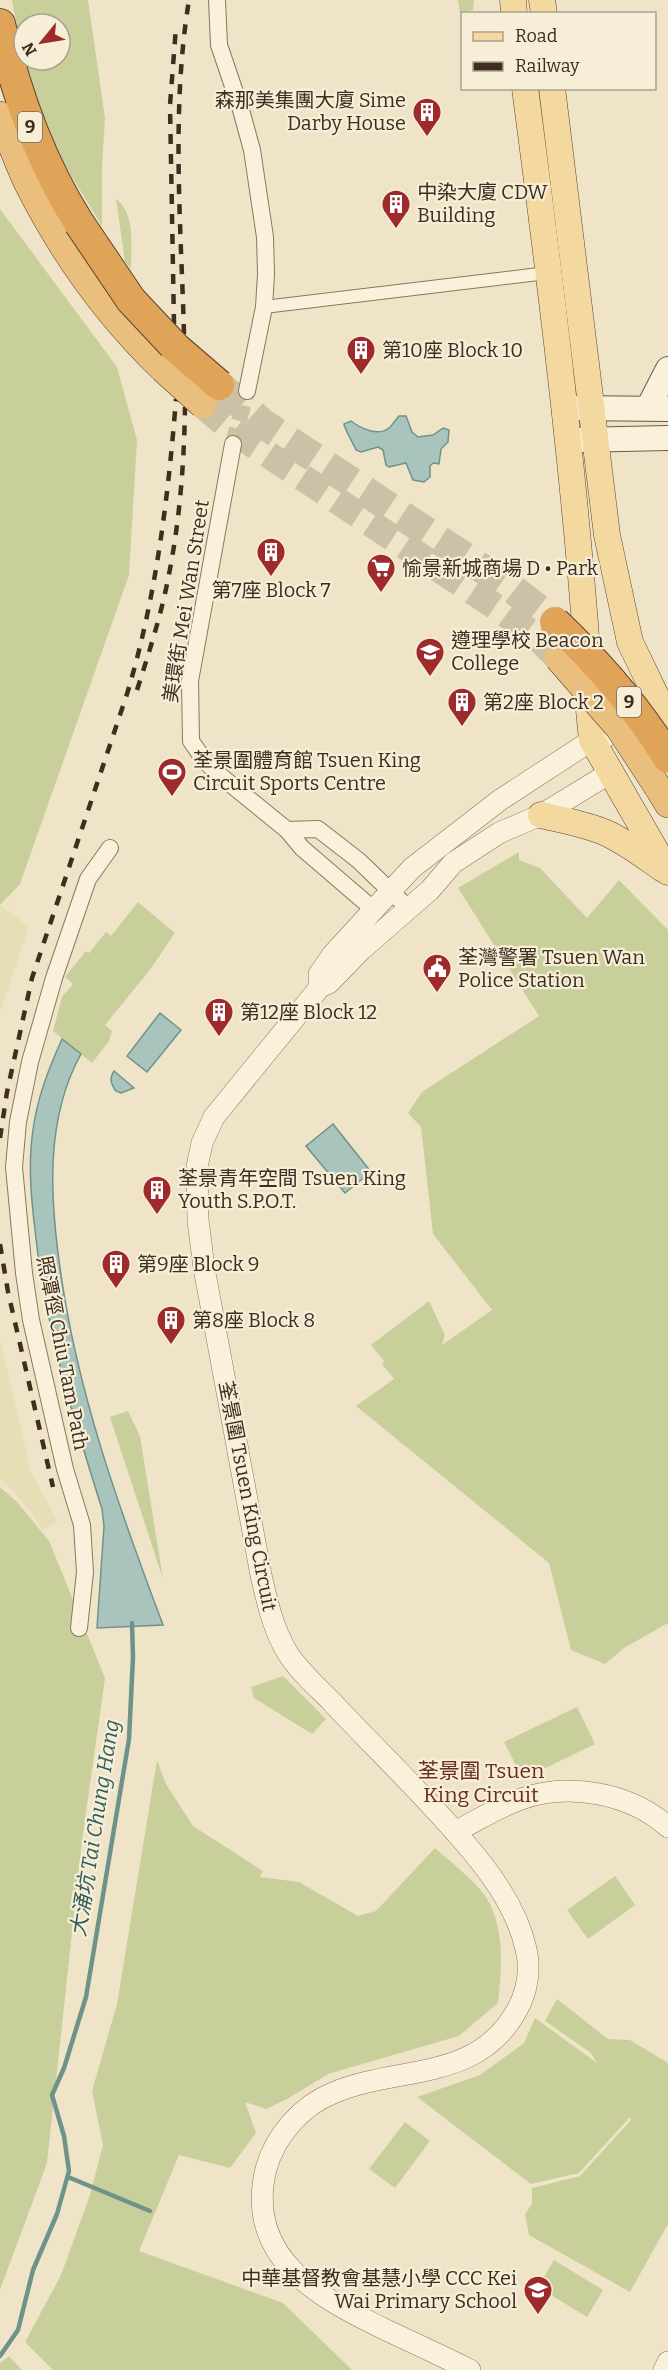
<svg xmlns="http://www.w3.org/2000/svg" width="668" height="2370" viewBox="0 0 668 2370" font-family="Bitter,'Noto Sans TC',serif">
<rect width="100%" height="100%" fill="#f0e4c8"/>
<g fill="#e6deb5">
<polygon points="0,905 29,927 0,1013"/>
<polygon points="0,1339 31,1472 58,1522 42,1530 32,1513 10,1487 0,1479"/>
</g>
<g fill="#c9cf9b" fill-rule="evenodd">
<path d="M12,0H88L105,118L102,168V226L69,172L39,114L21,68L18,32ZM24,24H60V60H24Z"/>
<polygon points="458,0 474,0 473,10 460,13"/>
<path d="M116,199C136,214 131,246 131,269L125,262Z"/>
<polygon points="0,209 117,367 137,440 129,575 20,884 0,905"/>
<polygon points="519,852 519,860 540,868 587,918 619,880 668,930 668,1623 624,1648 605,1664 571,1650 549,1563 356,1406 394,1379 382,1364 384,1361 371,1345 429,1301 445,1335 442,1345 492,1310 433,1234 421,1127 408,1113 422,1092 539,1016 458,888"/>
<polygon points="138,902 175,933 149,971 105,1025 112,1031 109,1041 92,1063 53,1031 62,997 73,984 65,977 86,951 89,953 106,932 111,936"/>
<polygon points="128,1411 140,1436 163,1579 110,1417"/>
<polygon points="0,1487 17,1502 49,1541 105,1678 82,1841 47,2163 0,2290"/>
<polygon points="283,1676 326,1719 312,1734 254,1698 251,1687"/>
<polygon points="577,1707 595,1744 523,1779 504,1742"/>
<path d="M157,1760L166,1784L193,1826L263,1871L260,1877L299,1882L358,1916L376,1911L435,1848C452,1863 473,1879 486,1897C505,1927 502,1970 498,2003L459,2036L328,2074L289,2098L266,2109L245,2102L256,2133L230,2168L179,2155L139,2251L283,2303L352,2370H53L25,2342L61,2275L90,2195L103,2145L92,2091L117,2004Z"/>
<polygon points="615,1876 635,1905 588,1939 567,1910"/>
<polygon points="557,1999 608,2039 630,2040 668,2063 668,2224 630,2292 529,2235 525,2214 532,2204 532,2188 580,2176 631,2120 630,2117 579,2173 531,2184 417,2097 480,2075 524,2043 535,2018 597,2063 591,2053 545,2021"/>
<polygon points="405,2122 430,2141 395,2188 369,2169"/>
<polygon points="554,2260 603,2290 587,2317 538,2287"/>
<polygon points="9,2356 22,2370 0,2370 0,2363"/>
</g>
<g fill="#a9c4bc" stroke="#6f938a" stroke-width="1.5">
<path d="M399,416H406L412,432L418,437L433,435L443,428L449,430L448,442L441,449L439,464L433,463L430,466V477L424,482L413,480L406,463L389,467L386,465L383,450L378,447L361,452L356,450C354,445 344,428 344,424L351,421C360,428 378,437 389,428C393,425 395,420 399,416Z"/>
<polygon points="160,1013 181,1030 147,1072 127,1056"/>
<path d="M62,1039L81,1054C45,1119 50,1197 60,1268C77,1392 119,1508 163,1625L97,1628L104,1526L102,1509C73,1417 45,1326 35,1230C31,1197 28,1163 33,1130C37,1098 49,1068 62,1039Z"/>
<path d="M114,1071L134,1088L121,1093L116,1091C111,1084 109,1079 114,1071Z"/>
<polygon points="333,1124 371,1172 345,1193 306,1146"/>
</g>
<g fill="none" stroke-linecap="round" stroke-linejoin="round">
<g stroke="#6f938a" stroke-width="4.5">
<polyline points="68,2177 150,2211"/>
<polyline points="0,2356 18,2330 33,2270 57,2214 69,2171 64,2136 52,2095 64,2068 86,1997 129,1739 133,1657 132,1623"/>
</g>
<polyline stroke="#ccc0a6" stroke-width="16" stroke-dasharray="16 8" stroke-linecap="butt" points="233,444 247,391"/>
<polyline stroke="#ccc0a6" stroke-width="27" stroke-dasharray="27 14" stroke-linecap="butt" points="203,405 233,431 502,611 540,640 558,658"/>
<polyline stroke="#ccc0a6" stroke-width="30" stroke-dasharray="30 15" stroke-linecap="butt" points="219,385 262,423 510,587 555,622"/>
<g stroke="#8d765c" stroke-width="14">
<polyline id="pedestrian" points="264,307 547,273"/>
</g>
<g stroke="#8d765c" stroke-width="18">
<g id="minor">
<polyline points="217,0 219,45 241,110 252,150 265,237 266,274 264,307 247,391"/>
<polyline points="233,444 190,681 191,741 204,760 217,773 287,830 302,848 373,909"/>
<polyline points="287,830 318,829 358,860 408,908"/>
<polyline points="79,1628 85,1572 82,1525 65,1469 31,1320 24,1273 14,1167 18,1122 30,1062 54,978 88,879 110,848"/>
</g>
</g>
<g stroke="#8d765c" stroke-width="22">
<g id="tertiary">
<polyline points="320,987 319,974 333,954 412,868 500,800 592,740 607,736"/>
<path d="M455,1832C476,1821 498,1807 521,1799C569,1782 630,1793 668,1827"/>
<path d="M470,2370C442,2356 414,2343 386,2330C320,2298 244,2258 266,2169C275,2136 301,2106 333,2093C398,2065 477,2083 517,2010C527,1992 531,1970 526,1949C516,1905 487,1868 458,1835C417,1788 372,1745 330,1700C315,1685 298,1670 287,1652C273,1629 267,1601 261,1575L204,1268L198,1220L197,1167L202,1143L214,1117L320,987L329,983L361,950L430,890L453,863L499,833L541,815L610,773"/>
<polyline points="664,2370 668,2362"/>
</g>
</g>
<g stroke="#6f573f" stroke-width="26">
<g id="secondary">
<polyline points="573,408 668,409"/>
<polyline points="648,408 668,369"/>
<polyline points="576,440 668,438"/>
</g>
</g>
<g stroke="#5b4430" stroke-width="27">
<g id="primary">
<polyline points="513,0 514,14"/>
<polyline points="542,0 544,14"/>
<path d="M525,88C549,271 572,454 586,637"/>
<polyline points="552,88 607,535 630,642 668,721"/>
<polyline points="589,710 592,740 668,872"/>
<path d="M541,815C562,820 584,824 604,832C625,841 644,856 663,869"/>
</g>
</g>
<g stroke="#5b4430" stroke-width="28">
<g id="trunk">
<path d="M0,115C9,138 17,161 28,184C62,252 108,316 163,369"/>
<polyline points="657,786 668,804"/>
</g>
</g>
<g stroke="#5b4430" stroke-width="32">
<path id="motorway" d="M0,24C16,95 40,161 79,223"/>
</g>
<use href="#pedestrian" stroke="#faf1dc" stroke-width="12"/>
<use href="#minor" stroke="#faf1dc" stroke-width="16"/>
<use href="#tertiary" stroke="#faf1dc" stroke-width="21"/>
<use href="#secondary" stroke="#faf1dc" stroke-width="24"/>
<use href="#primary" stroke="#f3d9a0" stroke-width="26"/>
<use href="#trunk" stroke="#eabe7c" stroke-width="27"/>
<use href="#motorway" stroke="#e0a458" stroke-width="30"/>
<g stroke="#3d2e20" stroke-width="4.5" stroke-dasharray="10 10" stroke-linecap="butt">
<polyline points="174,324 170,105 176,27"/>
<path d="M184,334C181,223 171,110 189,0"/>
<path d="M137,690C146,662 155,634 162,606C178,541 184,474 185,407"/>
<path d="M0,1138L7,1092L32,978L127,694C156,598 168,499 176,399"/>
<polyline points="0,1244 8,1292 53,1487"/>
</g>
<g stroke="#5b4430" stroke-width="28" stroke-linecap="butt">
<g id="trunk-bridge">
<polyline points="163,369 203,405"/>
<polyline points="558,658 619,728 657,786"/>
</g>
</g>
<g stroke="#5b4430" stroke-width="32" stroke-linecap="butt">
<g id="motorway-bridge">
<polyline points="79,223 131,300 176,348 219,385"/>
<path d="M555,622C598,663 637,707 668,758"/>
</g>
</g>
<use href="#trunk-bridge" stroke="#eabe7c" stroke-width="27"/>
<use href="#motorway-bridge" stroke="#e0a458" stroke-width="30"/>
</g>
<defs>
<g id="building-pin" transform="scale(1.5)"><path d="M0 17L-7.5 6A9.5 9.5 0 1 1 7.5 6Z" fill="#9e2a2b" stroke="#f7eed8"/><path d="M-4-6H4V6H1V3H-1V6H-4ZM-2.5-4.3h1.7v1.8h-1.7ZM.8-4.3h1.7v1.8H.8ZM-2.5-1h1.7V.8h-1.7ZM.8-1h1.7V.8H.8Z" fill="#fff"/></g>
<g id="supermarket-pin" transform="scale(1.5)"><path d="M0 17L-7.5 6A9.5 9.5 0 1 1 7.5 6Z" fill="#9e2a2b" stroke="#f7eed8"/><path d="M-6-5.5h2.5l.6 2H6L4.5 2H-2.5L-4.4-4H-6ZM-1.5 3.2a1.3 1.3 0 1 0 .1 0ZM3 3.2a1.3 1.3 0 1 0 .1 0Z" fill="#fff"/></g>
<g id="school-pin" transform="scale(1.5)"><path d="M0 17L-7.5 6A9.5 9.5 0 1 1 7.5 6Z" fill="#9e2a2b" stroke="#f7eed8"/><path d="M0-5L7-2L0 1L-7-2ZM-4 1L0 2.5L4 1V4Q0 6-4 4Z" fill="#fff"/></g>
<g id="stadium-pin" transform="scale(1.5)"><path d="M0 17L-7.5 6A9.5 9.5 0 1 1 7.5 6Z" fill="#9e2a2b" stroke="#f7eed8"/><path d="M0-5a6.5 5 0 1 0 0 10a6.5 5 0 1 0 0-10ZM-3.5-1.8h7v3.6h-7Z" fill="#fff"/></g>
<g id="civic-pin" transform="scale(1.5)"><path d="M0 17L-7.5 6A9.5 9.5 0 1 1 7.5 6Z" fill="#9e2a2b" stroke="#f7eed8"/><path d="M-.6-6.5H3V-4.5H.6V-3L4-1V1h2V6H-6V1h2V-1L-.6-3ZM-1.2 2.5V6h2.4V2.5Z" fill="#fff"/></g>
</defs>
<g fill-rule="evenodd">
<use href="#building-pin" x="427" y="112"/>
<use href="#building-pin" x="396" y="204"/>
<use href="#building-pin" x="361" y="350"/>
<use href="#building-pin" x="271" y="552"/>
<use href="#supermarket-pin" x="381" y="568"/>
<use href="#school-pin" x="430" y="652"/>
<use href="#building-pin" x="462" y="702"/>
<use href="#stadium-pin" x="172" y="772"/>
<use href="#civic-pin" x="437" y="968"/>
<use href="#building-pin" x="219" y="1012"/>
<use href="#building-pin" x="157" y="1190"/>
<use href="#building-pin" x="116" y="1264"/>
<use href="#building-pin" x="171" y="1320"/>
<use href="#school-pin" x="538" y="2290"/>
</g>
<g text-anchor="middle" dominant-baseline="central" stroke-width="4.5" stroke-linejoin="round" paint-order="stroke">
<g fill="#f7eed8" stroke="#756857" stroke-width="1.5">
<rect x="18" y="112" width="24" height="30" rx="4.5"/>
<rect x="617" y="687" width="24" height="30" rx="4.5"/>
</g>
<g font-size="18" font-weight="bold" fill="#3d2e20">
<text x="30" y="127">9</text>
<text x="629" y="702">9</text>
</g>
<g font-size="20" fill="#3d2e20" stroke="#f7eed8" text-anchor="start">
<text x="406" y="100" text-anchor="end">森那美集團大廈 Sime<tspan x="406" dy="23">Darby House</tspan></text>
<text x="417" y="192">中染大廈 CDW<tspan x="417" dy="23">Building</tspan></text>
<text x="382" y="350">第10座 Block 10</text>
<text x="402" y="568">愉景新城商場 D • Park</text>
<text x="271" y="590" text-anchor="middle">第7座 Block 7</text>
<text x="451" y="640">遵理學校 Beacon<tspan x="451" dy="23">College</tspan></text>
<text x="483" y="702">第2座 Block 2</text>
<text x="193" y="760">荃景圍體育館 Tsuen King<tspan x="193" dy="23">Circuit Sports Centre</tspan></text>
<text x="458" y="957">荃灣警署 Tsuen Wan<tspan x="458" dy="23">Police Station</tspan></text>
<text x="240" y="1012">第12座 Block 12</text>
<text x="178" y="1178">荃景青年空間 Tsuen King<tspan x="178" dy="23">Youth S.P.O.T.</tspan></text>
<text x="137" y="1264">第9座 Block 9</text>
<text x="192" y="1320">第8座 Block 8</text>
<text x="517" y="2278" text-anchor="end">中華基督教會基慧小學 CCC Kei<tspan x="517" dy="23">Wai Primary School</tspan></text>
</g>
<g font-size="20" fill="#3d2e20" stroke="#f7eed8">
<text transform="translate(186 601) rotate(-81)">美環街 Mei Wan Street</text>
<text transform="translate(63 1353) rotate(79)">照潭徑 Chiu Tam Path</text>
<text transform="translate(248 1496) rotate(79)">荃景圍 Tsuen King Circuit</text>
</g>
<g font-size="21" fill="#6b2e1e" stroke="#f7eed8">
<text x="481" y="1771">荃景圍 Tsuen<tspan x="481" dy="24">King Circuit</tspan></text>
</g>
<g font-size="21" font-style="italic" fill="#2f5d5a" stroke="#f7eed8">
<text transform="translate(95 1828) rotate(-81)">大涌坑 Tai Chung Hang</text>
</g>
</g>
<rect x="461" y="12" width="195" height="78" fill="#f7eed8" stroke="#ada18e" stroke-width="1.5"/>
<rect x="473" y="32" width="30" height="9" fill="#f3d9a0" stroke="#ada18e" stroke-width="1.5"/>
<text x="515" y="42" font-size="18" fill="#3d2e20">Road</text>
<rect x="473" y="62" width="30" height="9" fill="#3d2e20" stroke="#ada18e" stroke-width="1.5"/>
<text x="515" y="72" font-size="18" fill="#3d2e20">Railway</text>
<g transform="translate(42 42) rotate(240)"><circle r="28" fill="#f7eed8" stroke="#ada18e" stroke-width="1.5"/>
<path d="M0-4.5L10 22L0 15L-10 22Z" fill="#9e2a2b"/>
<text y="-9" font-size="16" font-weight="bold" text-anchor="middle" fill="#3d2e20">N</text>
</g>
</svg>
